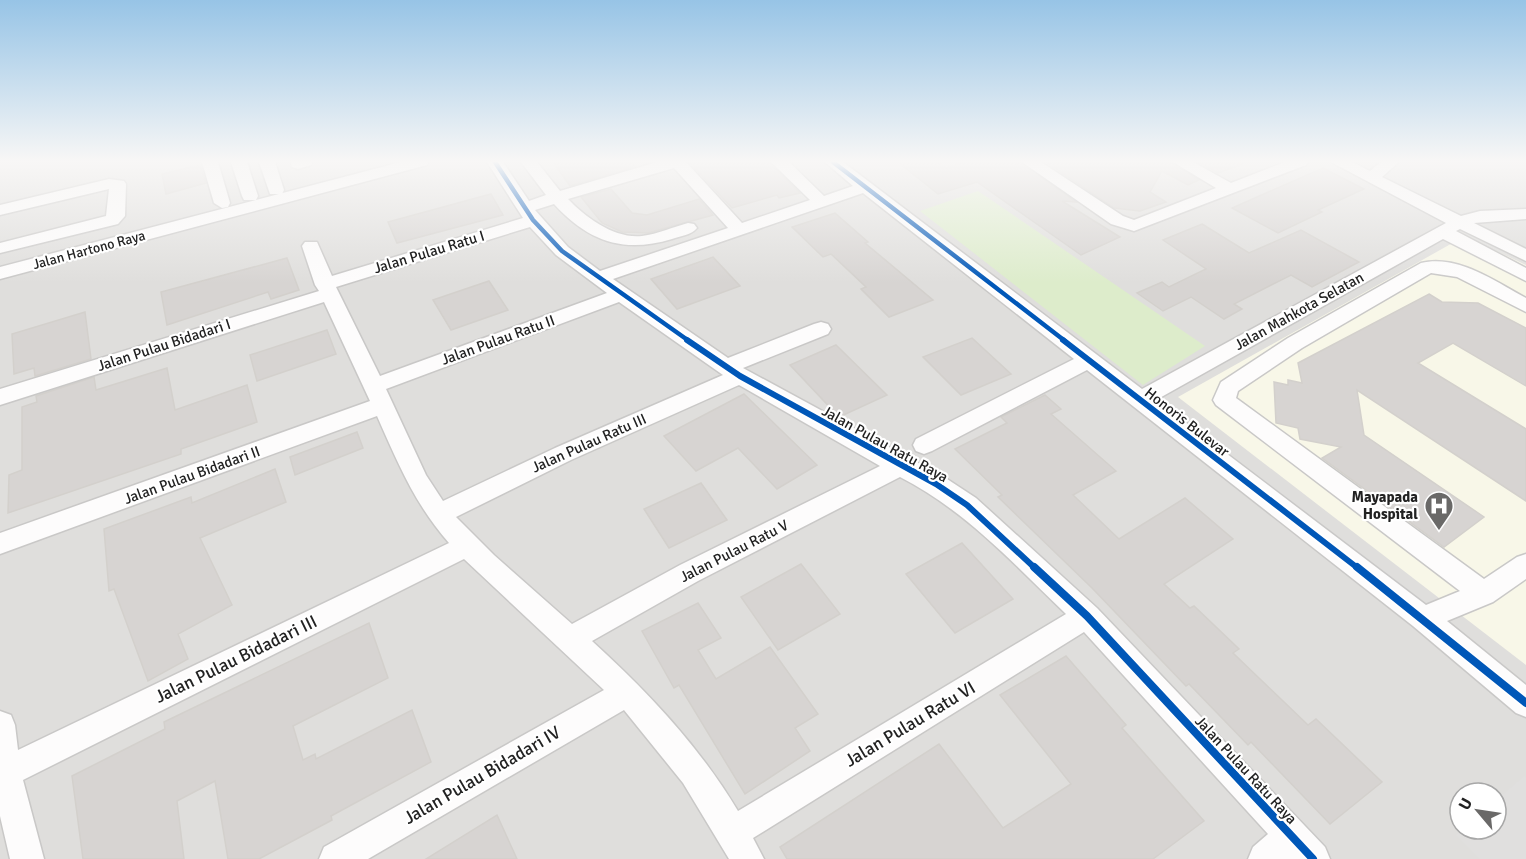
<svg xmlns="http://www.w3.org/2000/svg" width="1526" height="859" viewBox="0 0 1526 859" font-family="Signika,sans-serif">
<rect width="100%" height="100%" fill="#f0eeeb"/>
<path fill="#dfdedc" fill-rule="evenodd" d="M0,162H1526V859H0ZM1460,793H1496V829H1460Z"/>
<polygon fill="#f8f7e8" points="1465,236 1526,265 1526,665 1178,397"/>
<polygon fill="#ddeccb" points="978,191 1205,346 1143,385 920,211"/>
<polygon fill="#e0dfde" points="1524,776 1526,778 1526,859 1480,859 1456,835 1462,829 1496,829 1496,800"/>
<g fill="#d7d4d2" stroke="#d3d0cc" stroke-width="1.5">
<polygon points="553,162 633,162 634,167 570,186"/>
<polygon points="689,162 769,162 800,193 779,198 777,195 732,208"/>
<polygon points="898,162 937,162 946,168 963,162 1020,162 1076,202 1062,201 1120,237 1081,255 977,182 938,194"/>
<polygon points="1046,162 1171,162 1199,180 1188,185 1162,171 1150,192 1166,202 1140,211 1114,208"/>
<polygon points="1198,162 1243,162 1243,164 1218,173"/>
<polygon points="200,165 206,183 166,194 162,174"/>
<polygon points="1323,168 1364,189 1318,210 1322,212 1278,233 1232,208"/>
<polygon points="611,189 632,213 647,215 699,199 713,215 648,233 622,232 602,223 581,197"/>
<polygon points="491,194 503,215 397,243 388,222"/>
<polygon points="835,213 868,242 865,243 933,300 889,317 861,289 866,287 831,254 823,257 792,227"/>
<polygon points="1202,224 1249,253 1301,230 1359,262 1312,287 1291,275 1234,304 1242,309 1224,319 1191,297 1163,311 1137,293 1162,282 1169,287 1206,269 1163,240"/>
<polygon points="713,257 740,286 677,309 651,279"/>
<polygon points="287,258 299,290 271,299 268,292 167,325 161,292"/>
<polygon points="489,281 508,310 451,330 433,300"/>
<polygon points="1429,294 1442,302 1478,303 1526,328 1526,386 1453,343 1418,363 1526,429 1526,501 1357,390 1364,435 1484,517 1444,547 1322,458 1341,447 1300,439 1298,428 1276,423 1274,382 1288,385 1288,380 1302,383 1298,363"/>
<polygon points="85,312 91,359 35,376 34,368 14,374 12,334"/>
<polygon points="327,330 336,354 257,381 250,355"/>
<polygon points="972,338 1011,374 961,395 923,357"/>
<polygon points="836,345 887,395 839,417 790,365"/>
<polygon points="167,368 175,410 247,385 257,422 181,449 181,454 8,513 9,475 22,470 22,407 37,402 36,396 94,377 96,390"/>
<polygon points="744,394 781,430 817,465 777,489 738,448 696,471 664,436"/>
<polygon points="1045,395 1061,409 1051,414 1116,471 1073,495 1119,539 1185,498 1233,539 1164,584 1190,608 1194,606 1239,649 1233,653 1308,725 1316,719 1382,782 1330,824 1251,742 1248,745 1189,684 1186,686 1092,588 998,497 1002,495 955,449 1007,423 1001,417"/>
<polygon points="357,432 363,448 295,475 290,457"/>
<polygon points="275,469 286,502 200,538 232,605 178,634 188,659 148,681 114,589 109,591 104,529 191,497 192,503"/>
<polygon points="701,483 727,520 669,548 644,509"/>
<polygon points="962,543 1013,599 955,633 906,574"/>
<polygon points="801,564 840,614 778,650 741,597"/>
<polygon points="698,603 721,638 698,650 716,679 770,647 818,714 795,728 810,751 745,794 679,685 674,688 642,631"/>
<polygon points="369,623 388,678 293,726 303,760 315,754 316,759 412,710 431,762 331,816 332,820 259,859 228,859 215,781 177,801 184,859 83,859 72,776 165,729 164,722"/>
<polygon points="1066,656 1126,725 1122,728 1204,821 1153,859 787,859 780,847 939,744 1003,828 1071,784 1000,695"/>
<polygon points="497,815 517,859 426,859"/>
</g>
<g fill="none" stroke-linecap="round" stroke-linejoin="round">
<g stroke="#c9c8c7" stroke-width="3">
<g id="minor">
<polygon points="202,162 218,162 230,203 228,207 222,208 214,203"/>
<polygon points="231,162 247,162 258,196 256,200 244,200 242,196"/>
<polygon points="259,162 275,162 284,190 282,194 270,194"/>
<polygon points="291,162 313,162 311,165 298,169 292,167"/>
<polygon points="401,162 429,162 427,165 0,279 0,267"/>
<path d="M487,162H503L529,201L546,195L521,162H537L560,191L657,162H686L742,223L810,200L771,162H789L824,196L853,186L825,162H843L1142,389L1446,223L1331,162H1352L1370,171L1381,162H1399L1382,177L1461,216L1480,211L1526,209V219L1474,223L1526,249V261L1460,229L1456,231L1526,268V281L1443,239L1156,400L1426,605L1460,591L1216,405L1213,400L1221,382L1288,338L1421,263C1458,254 1496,282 1526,298V312L1457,277L1431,273L1302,348L1238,391L1236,398L1484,579L1517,557L1526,554V579L1493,602L1447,621L1526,685V717L1516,713L1413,626L1087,370L932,451L924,454L916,451L913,445L916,439L1074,359L863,193L613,279L728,358L814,324L821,322L828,324L831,329L828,334L743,368L944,477L976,498L1097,608L1325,847L1330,859H1248L1253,847L1268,834L1084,632L753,838L764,859H729L683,783L624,710L368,859H319L324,847L604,690L464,559L23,780L44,859H10L0,816V711L11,715L15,725L18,750L449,543C414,503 398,463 377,416L0,554V533L370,401L324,302L0,405V389L319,291L315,285L302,246L305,242H317L332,276L523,218ZM674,168L728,228L600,271L568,247L535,210L554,204C588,241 623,254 672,239C680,236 692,235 697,228L694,224L688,223C673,227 658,234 642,236C615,239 586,218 568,199ZM530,227L556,255L607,293L380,376L336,287ZM619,302L723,375L555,448L443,501L426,475L386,389ZM739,385L880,466L680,565L572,624L494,555L456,517L571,460ZM900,477C965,510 1014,564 1066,614L738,811C699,746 648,692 592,641L698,581Z"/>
<polygon points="1022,162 1041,162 1123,216 1134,220 1216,188 1173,162 1193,162 1231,183 1285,162 1308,162 1306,165 1134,231 1111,224"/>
<polygon points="109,179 124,181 126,184 125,216 118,224 0,253 0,243 106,216 109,189 0,215 0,205"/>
</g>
</g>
<use href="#minor" fill="#fdfcfc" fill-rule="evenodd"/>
<g stroke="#fff" stroke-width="8">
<g id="cycleway-far2">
<polyline points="495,162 533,220 562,251 689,341"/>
<polyline points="833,162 1065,341"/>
</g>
</g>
<g stroke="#fff" stroke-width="10">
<g id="cycleway-far1">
<polyline points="687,340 740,376 936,484 967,505 1036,569"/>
<polyline points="1063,340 1359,569"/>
</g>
</g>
<g stroke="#fff" stroke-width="11">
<g id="cycleway">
<polyline points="1034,567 1087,616 1313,859"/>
<polyline points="1357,567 1526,703"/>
</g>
</g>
<use href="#cycleway-far2" stroke="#0057b8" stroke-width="4.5"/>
<use href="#cycleway-far1" stroke="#0057b8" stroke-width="6"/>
<use href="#cycleway" stroke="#0057b8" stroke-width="8"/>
</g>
<linearGradient id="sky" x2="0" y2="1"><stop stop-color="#97c4e6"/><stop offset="0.57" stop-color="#f8f7f6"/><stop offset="1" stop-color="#f8f7f6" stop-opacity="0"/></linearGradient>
<rect width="1526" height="283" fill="url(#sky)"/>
<defs>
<g id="hospital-pin" transform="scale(1.5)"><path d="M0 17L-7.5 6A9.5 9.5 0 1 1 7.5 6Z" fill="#6a6968" stroke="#fff"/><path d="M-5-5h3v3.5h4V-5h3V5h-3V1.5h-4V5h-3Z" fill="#fff"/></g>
</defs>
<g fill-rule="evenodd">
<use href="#hospital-pin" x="1439" y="506"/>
</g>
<g text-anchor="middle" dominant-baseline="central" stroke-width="4.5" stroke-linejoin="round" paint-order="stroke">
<g font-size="14" fill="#222" stroke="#fff">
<text transform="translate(89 250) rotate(-15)">Jalan Hartono Raya</text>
</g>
<g font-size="15" fill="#222" stroke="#fff">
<text transform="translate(429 252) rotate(-17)">Jalan Pulau Ratu I</text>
<text transform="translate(1299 311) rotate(-29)">Jalan Mahkota Selatan</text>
<text transform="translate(498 340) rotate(-20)">Jalan Pulau Ratu II</text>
<text transform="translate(164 345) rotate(-18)">Jalan Pulau Bidadari I</text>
<text transform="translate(1187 422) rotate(38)">Honoris Bulevar</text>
<text transform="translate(589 443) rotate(-24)">Jalan Pulau Ratu III</text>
<text transform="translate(885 444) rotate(29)">Jalan Pulau Ratu Raya</text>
<text transform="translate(192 475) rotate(-20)">Jalan Pulau Bidadari II</text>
<text transform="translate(734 551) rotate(-27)">Jalan Pulau Ratu V</text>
<text transform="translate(1246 770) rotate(47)">Jalan Pulau Ratu Raya</text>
</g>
<g font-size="15" font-weight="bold" fill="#222" stroke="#fff" text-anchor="end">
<text x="1418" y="497">Mayapada<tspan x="1418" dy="17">Hospital</tspan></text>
</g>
<g font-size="18" fill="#222" stroke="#fff">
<text transform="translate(236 659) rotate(-26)">Jalan Pulau Bidadari III</text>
<text transform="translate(910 724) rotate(-31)">Jalan Pulau Ratu VI</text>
<text transform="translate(482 775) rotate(-30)">Jalan Pulau Bidadari IV</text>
</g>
</g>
<g transform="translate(1478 811) rotate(299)"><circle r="28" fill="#ffffff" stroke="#a7a7a7" stroke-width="1.5"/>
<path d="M0-4.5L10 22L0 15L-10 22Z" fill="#6a6968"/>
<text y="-9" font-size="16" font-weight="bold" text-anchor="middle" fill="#222222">U</text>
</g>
</svg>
